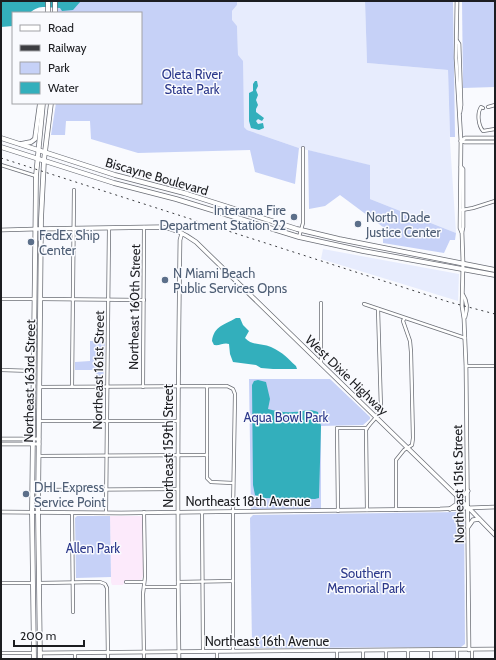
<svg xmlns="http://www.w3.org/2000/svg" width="496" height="660" viewBox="0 0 496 660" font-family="Cabin,sans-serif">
<rect width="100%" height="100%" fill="#f9fafe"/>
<g fill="#e7ecfd">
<polygon points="237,1 365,1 367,63 448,70 450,142 456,233 370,199 369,165 299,148 247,130 244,127 238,55 237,26 232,21 232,11 237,5"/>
<polygon points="323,249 459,274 458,301 321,259"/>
</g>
<polygon fill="#fceafb" points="110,516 142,516 143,518 143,576 141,580 127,580 125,581 123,585 112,585 111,582"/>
<g fill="#c6d1f7">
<polygon points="58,1 237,1 237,5 232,11 232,20 237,26 238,55 243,61 244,127 247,130 299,148 295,184 255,172 250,150 138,153 91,139 90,121 66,121 65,135 51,135 56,103 141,103 141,13 58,13"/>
<polygon points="365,1 453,1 455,137 450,137 448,70 367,63"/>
<polygon points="462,1 495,1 495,87 463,88"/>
<polygon points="308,150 370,165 370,199 456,233 455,240 450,240 444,253 383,243 383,227 340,195 325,206 309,209"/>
<polygon points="90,341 105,341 103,384 97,384 96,370 75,370 75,362 90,361"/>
<polygon points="249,379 330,379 370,417 370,419 363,425 321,426 321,511 251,511"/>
<polygon points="460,512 464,517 465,644 461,647 255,648 252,645 250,518 253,515"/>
<polygon points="77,516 110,516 111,577 76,578 75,518"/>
</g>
<g fill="#33afbc">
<path d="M1,1H81L73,10L62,11L60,8C48,8 39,4 30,13H13V26L1,27Z"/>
<polygon points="255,81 257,81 258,86 256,90 258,95 256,100 258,105 256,109 256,112 264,118 262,121 258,119 256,121 258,124 263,123 264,128 259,130 251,128 249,121 249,93 253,91 253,84"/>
<path d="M236,318H240L243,325L249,331L245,338C252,346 262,343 271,347C284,353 287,358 296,366L297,369H273L261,368L256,365L233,362L230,354L229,344C224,342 220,346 214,345L212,341C214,326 224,325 236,318Z"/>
<path d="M258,380L266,382L270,399L268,409C276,411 285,413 293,412C303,412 309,408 318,412L321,426L319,498L315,499L263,498L258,497L255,495L253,485L252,385L254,381Z"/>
</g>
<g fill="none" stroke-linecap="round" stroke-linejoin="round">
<g stroke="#6b6e76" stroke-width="4">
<g id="minor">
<polyline points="488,107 495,105"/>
<path d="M483,108L481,107C477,113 478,125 483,131L495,129"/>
<polyline points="1,165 36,176"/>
<polyline points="462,210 473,208 495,201"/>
<polyline points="299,237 303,223 303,148"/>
<polyline points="1,299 35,299"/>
<polyline points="40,299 144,300"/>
<polyline points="364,304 465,338"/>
<polyline points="321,364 321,303"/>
<polyline points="466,366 495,366"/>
<polyline points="1,370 34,371"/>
<polyline points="207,386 207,478 211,482 233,483"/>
<polyline points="39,387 227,386 233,389 235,394 233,512 233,651"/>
<polyline points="72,387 74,190"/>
<polyline points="143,387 144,227"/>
<polyline points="39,421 178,421"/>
<polyline points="39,456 207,455"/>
<polyline points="38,490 178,489"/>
<path d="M367,510L366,430C370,422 378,418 381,409L378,309"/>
<polyline points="396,510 396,460 404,450 412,445 413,438 411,352 410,341 403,321 404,319"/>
<polyline points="338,511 337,428 367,428"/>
<polyline points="202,512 203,651"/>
<polyline points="72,513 73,612"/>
<polyline points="106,513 109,228"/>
<polyline points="126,582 144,582"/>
<polyline points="178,582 233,581"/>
<polyline points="1,583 33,583"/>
<polyline points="39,583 100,582 105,584 107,588 108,659"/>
<polyline points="144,587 178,587"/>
<polyline points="408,650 408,659"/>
<polyline points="431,650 431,659"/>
<polyline points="457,650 457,659"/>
<polyline points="472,650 472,659"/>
<polyline points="337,651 337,659"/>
<polyline points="363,651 363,659"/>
<polyline points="386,651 386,659"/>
<polyline points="1,653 34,653"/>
<polyline points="75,653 75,659"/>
<polyline points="144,659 143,594 145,577 144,512"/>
<polyline points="217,659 217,651"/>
</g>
</g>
<g stroke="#6b6e76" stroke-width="4.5">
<g id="tertiary">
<polyline points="457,1 456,58 461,141 460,228 462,233 463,263 462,306 464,319 466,366 469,650"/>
<polyline points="457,41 459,44 461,105 460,112"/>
<polyline points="461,141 465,138 495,138"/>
<polyline points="461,141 465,142 495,142"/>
<polyline points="461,167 463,169 463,227 462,232"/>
<polyline points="1,230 36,229"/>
<path d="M463,295C467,301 467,310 465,317"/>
<polyline points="1,439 39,439"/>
<polyline points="1,444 39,444"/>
<polyline points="1,512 121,513 440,509 495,507"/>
<polyline points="40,653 495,649"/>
<path d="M179,659C177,519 178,379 180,240L182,233"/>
</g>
</g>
<g stroke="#6b6e76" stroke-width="5">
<g id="secondary">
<path d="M36,229L161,227C174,228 185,234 196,242L457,496L495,535"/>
<polyline points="457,496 464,495 468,491"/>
<polyline points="450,509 457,504 457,496"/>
<polyline points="468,527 473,520 479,519"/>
</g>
</g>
<g stroke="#6b6e76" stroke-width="5.5">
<g id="primary">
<polyline points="48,1 48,13"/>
<polyline points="55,1 55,13"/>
<polyline points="1,138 115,175 184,193 297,229 339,239 495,270"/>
<polyline points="21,144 31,142 35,139 40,103"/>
<polyline points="1,147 114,183 176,199 299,237 363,251 495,275"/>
<polyline points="34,659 32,512 36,176 43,103"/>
<polyline points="40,659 38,512 41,219 44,160 51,103"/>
</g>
</g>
<use href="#minor" stroke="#fff" stroke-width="2.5"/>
<use href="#tertiary" stroke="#fff" stroke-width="3"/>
<use href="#secondary" stroke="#fff" stroke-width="3.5"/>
<use href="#primary" stroke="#fff" stroke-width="4"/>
<polyline stroke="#3c3d41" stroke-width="1" stroke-dasharray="2 4" stroke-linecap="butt" points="1,158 449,302 495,314"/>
</g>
<g fill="#5c6f8a" stroke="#f9fafe" stroke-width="1.5">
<circle cx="294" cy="217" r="4"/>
<circle cx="358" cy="224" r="4"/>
<circle cx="31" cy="242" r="4"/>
<circle cx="165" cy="280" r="4"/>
<circle cx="26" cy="494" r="4"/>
</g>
<g text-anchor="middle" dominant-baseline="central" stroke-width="3" stroke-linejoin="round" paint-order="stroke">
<g font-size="13" fill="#2c398b" stroke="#f9fafe">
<text x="192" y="74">Oleta River<tspan x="192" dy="15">State Park</tspan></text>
<text x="286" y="417">Aqua Bowl Park</text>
<text x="93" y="548">Allen Park</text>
<text x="366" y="573">Southern<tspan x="366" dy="15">Memorial Park</tspan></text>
</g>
<g font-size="13" fill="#1c1d21" stroke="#f9fafe">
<text transform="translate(157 176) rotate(16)">Biscayne Boulevard</text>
<text transform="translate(134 307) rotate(-89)">Northeast 160th Street</text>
<text transform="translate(98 370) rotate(-89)">Northeast 161st Street</text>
<text transform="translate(347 375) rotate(44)">West Dixie Highway</text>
<text transform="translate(29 381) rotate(-89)">Northeast 163rd Street</text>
<text transform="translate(168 446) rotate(-90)">Northeast 159th Street</text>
<text transform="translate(458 484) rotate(-91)">Northeast 151st Street</text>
<text x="248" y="501">Northeast 18th Avenue</text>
<text x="267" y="641">Northeast 16th Avenue</text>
</g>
<g font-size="13" fill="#4e5e75" stroke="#f9fafe" text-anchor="start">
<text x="286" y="210" text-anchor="end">Interama Fire<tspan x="286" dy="15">Department Station 22</tspan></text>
<text x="366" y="217">North Dade<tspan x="366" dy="15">Justice Center</tspan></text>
<text x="39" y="235">FedEx Ship<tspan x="39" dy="15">Center</tspan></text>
<text x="173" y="273">N Miami Beach<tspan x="173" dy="15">Public Services Opns</tspan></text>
<text x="34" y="487">DHL Express<tspan x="34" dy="15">Service Point</tspan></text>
</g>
</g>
<rect width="496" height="660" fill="none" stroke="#1c1d21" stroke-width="4"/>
<rect x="12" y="12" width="130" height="92" fill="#f9fafe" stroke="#a1a2a6"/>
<rect x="20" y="25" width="20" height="6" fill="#ffffff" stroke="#a1a2a6"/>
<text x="48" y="32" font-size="12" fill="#1c1d21">Road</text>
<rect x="20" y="45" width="20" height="6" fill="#3c3d41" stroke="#a1a2a6"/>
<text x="48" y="52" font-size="12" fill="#1c1d21">Railway</text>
<rect x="20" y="62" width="20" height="12" fill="#c6d1f7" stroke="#a1a2a6"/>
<text x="48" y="72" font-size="12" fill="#1c1d21">Park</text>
<rect x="20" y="82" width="20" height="12" fill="#33afbc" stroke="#a1a2a6"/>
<text x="48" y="92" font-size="12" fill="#1c1d21">Water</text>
<path d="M14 640v6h70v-6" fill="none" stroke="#1c1d21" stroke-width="2"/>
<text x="20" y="640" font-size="12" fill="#1c1d21" stroke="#f9fafe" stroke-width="3" paint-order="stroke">200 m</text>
</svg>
